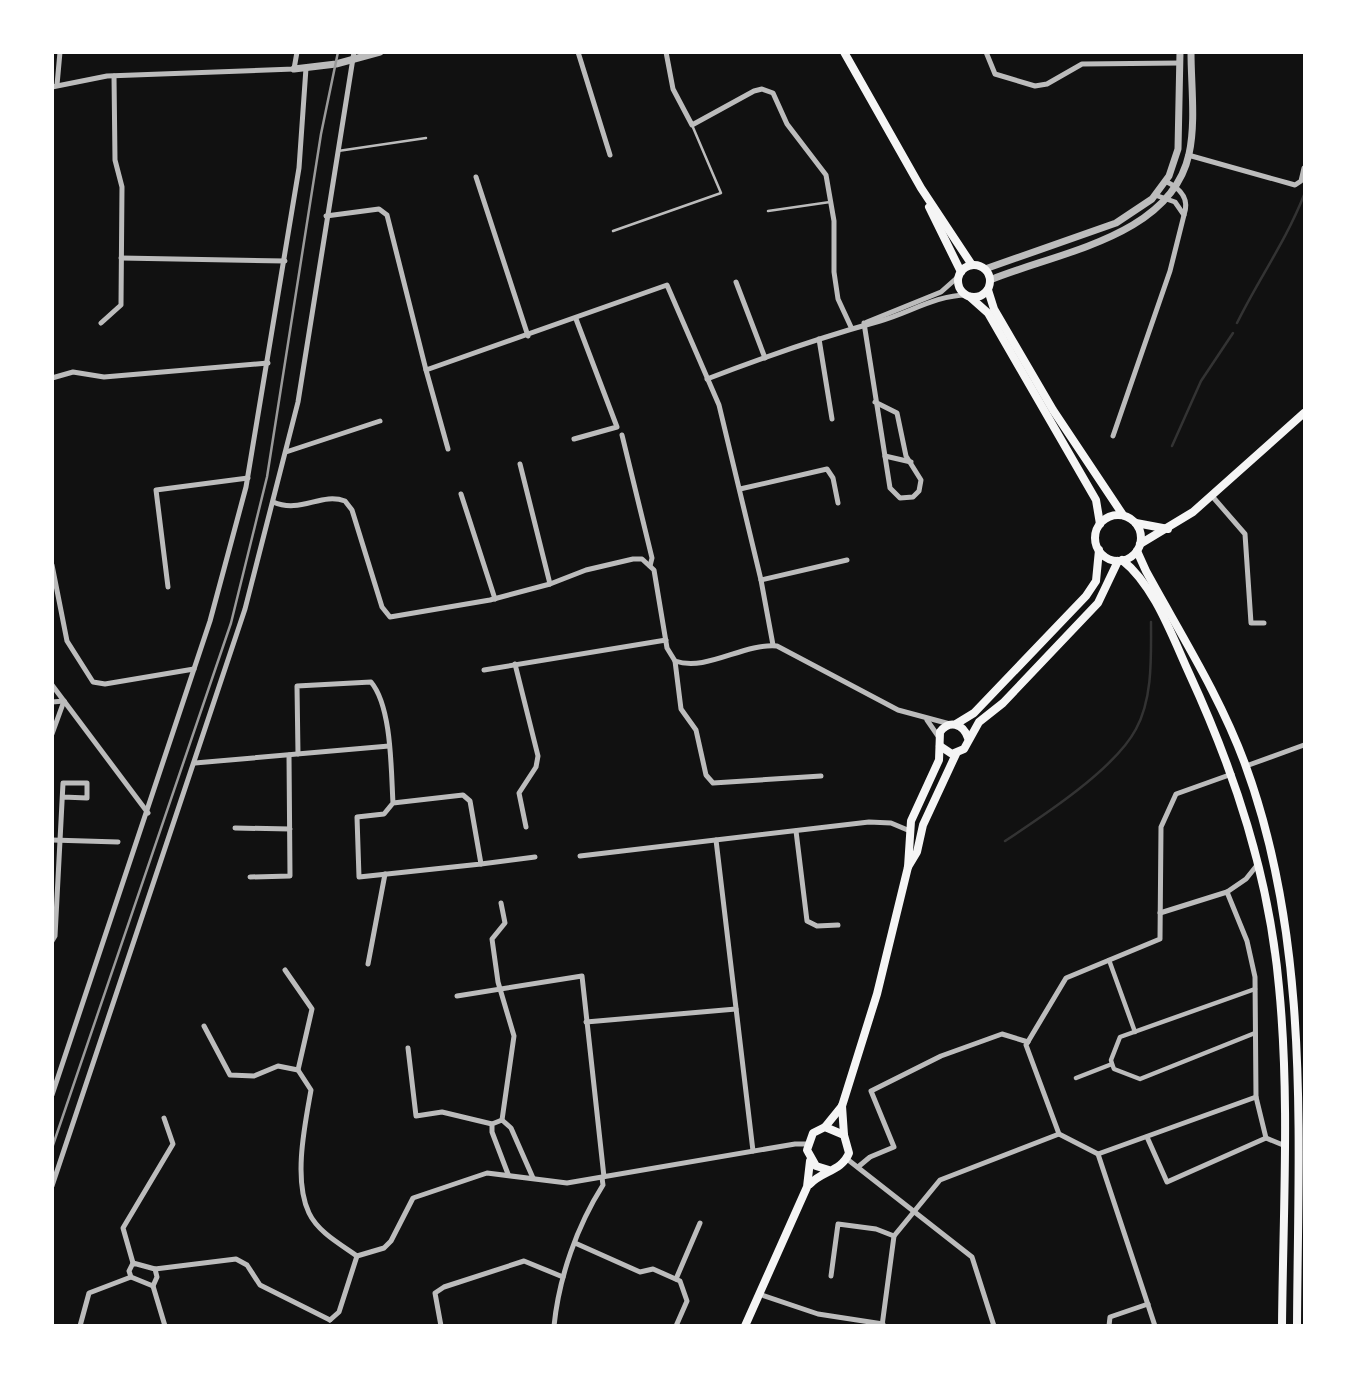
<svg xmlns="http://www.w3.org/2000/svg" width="1357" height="1378" viewBox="0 0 1357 1378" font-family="Quicksand,sans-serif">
<rect width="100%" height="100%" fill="#111"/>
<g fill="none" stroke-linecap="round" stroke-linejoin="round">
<g stroke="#333" stroke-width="2.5">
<path d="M1237,323C1259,278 1285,243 1304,195"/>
<polyline points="1172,446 1201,381 1233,333"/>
<path d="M1005,841C1043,816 1115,769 1136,729C1153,698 1151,656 1151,622"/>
</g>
<g stroke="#bcbcbc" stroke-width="2.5">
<polyline points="338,151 426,138"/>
<polyline points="768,211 830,202"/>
<polyline points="613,231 721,193 692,125"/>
</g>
<g stroke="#bcbcbc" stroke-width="4.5">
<polyline points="1109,960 1135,1032"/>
<polyline points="1112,1064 1114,1069 1140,1079 1255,1033"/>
<polyline points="1076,1078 1112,1064 1111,1060 1120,1037 1255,989"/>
</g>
<g stroke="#bcbcbc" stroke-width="5">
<polyline points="578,52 610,155"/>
<polyline points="666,52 673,89 692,125 754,91 762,89 773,93 787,124 826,175 834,221 834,272 838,299 851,327"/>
<polyline points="986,52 995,74 1035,86 1047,84 1082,64 1180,63"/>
<polyline points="57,85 60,52"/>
<polyline points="52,87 107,76 294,69 297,52"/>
<polyline points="1188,155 1295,185 1301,181 1304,168"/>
<polyline points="476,177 528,336"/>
<path d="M1155,195L1175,202L1184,215C1190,198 1180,188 1165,181"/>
<polyline points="326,216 379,209 387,215 426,370 667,285 719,405 761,580 773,645"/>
<polyline points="121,258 285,261"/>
<polyline points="736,282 765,358"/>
<polyline points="867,322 941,292 959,276"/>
<polyline points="101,323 121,305 122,187 115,160 114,76"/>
<polyline points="864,323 890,488 900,498 913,497 919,491 921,480 906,456 897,413 875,402"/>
<polyline points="819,339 832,419"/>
<polyline points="426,370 448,449"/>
<polyline points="52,378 73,372 104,377 268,363"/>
<path d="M707,379C764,357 822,337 880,321C909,313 936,295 967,295"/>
<polyline points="622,435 652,558 650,566"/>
<polyline points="1113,436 1170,271 1184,215"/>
<polyline points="574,439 617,427 576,319"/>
<polyline points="286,452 380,421"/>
<polyline points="885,456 911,462"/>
<polyline points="520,464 550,584"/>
<polyline points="740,489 827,469 833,478 838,503"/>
<polyline points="461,494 495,599"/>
<polyline points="1212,496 1245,534 1251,623 1264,623"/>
<path d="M273,502C301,514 321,492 345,501L352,510L382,607L390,617L490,600L550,584L586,570L633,559H642L654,570L667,648L675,661C707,672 743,643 777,646L898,710L950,724"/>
<polyline points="52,565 67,641 93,682 105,684 194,669"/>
<polyline points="761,580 847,560"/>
<polyline points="168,587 156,490 248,478"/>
<polyline points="675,661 681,709 696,730 706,775 713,783 821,776"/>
<polyline points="515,664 538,756 536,767 519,793 526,827"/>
<polyline points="484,670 666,640"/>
<polyline points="52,685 148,813"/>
<polyline points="52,702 64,701"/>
<polyline points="927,720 938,736"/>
<polyline points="52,734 64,701"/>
<path d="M298,754L297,686L371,682C392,707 391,771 393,803L463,795L470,801L481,864L359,877L357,817L384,814L393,803"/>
<polyline points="195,763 389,746"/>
<polyline points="1246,766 1304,745"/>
<polyline points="1232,774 1176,794 1161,827 1160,939 1066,978 1026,1045 1059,1134 1098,1154 1256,1097"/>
<polyline points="235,828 290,829"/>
<polyline points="796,831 807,921 817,926 838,925"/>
<polyline points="52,840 118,842"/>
<polyline points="716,840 753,1151"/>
<polyline points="580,856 869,822 891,823 910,831"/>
<polyline points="481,864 535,857"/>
<polyline points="250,877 290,876 289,755"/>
<polyline points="1227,892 1246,879 1258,864"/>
<polyline points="501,903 505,923 492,939 498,982 514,1036 502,1120"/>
<polyline points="52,941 55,936 63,783 87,783 87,798 63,797"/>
<polyline points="368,964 385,874"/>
<polyline points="457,996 582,976 604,1177"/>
<polyline points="586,1022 736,1009"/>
<polyline points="204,1026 230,1075 254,1076 278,1066 298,1070 312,1009 285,970"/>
<polyline points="408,1048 416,1116 442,1112 492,1124"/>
<path d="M298,1070L311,1090C305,1124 293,1180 309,1213C318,1232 340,1244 357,1256L339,1312L330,1320"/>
<polyline points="52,1095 210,621 246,487 299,168 306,68"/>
<polyline points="1147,1137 1167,1182 1266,1138 1256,1097 1255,977 1247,941 1227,892 1160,913"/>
<polyline points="1266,1138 1283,1145"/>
<polyline points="1098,1154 1155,1326"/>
<polyline points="847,1159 972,1257 994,1326"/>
<polyline points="858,1167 870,1157 894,1147 871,1091 941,1056 1002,1034 1028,1042"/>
<polyline points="508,1174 492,1132 492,1124 502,1120 511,1128 533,1178"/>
<polyline points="52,1186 245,609 298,402 354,52"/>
<polyline points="575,1243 640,1272 653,1269 680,1281 687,1301 676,1326"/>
<polyline points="357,1256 384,1248 391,1241 413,1198 487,1173 567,1183 795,1144 807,1144"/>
<polyline points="133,1263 123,1228 173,1144 164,1118"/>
<polygon points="133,1263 155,1269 157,1277 153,1286 131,1277 129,1271"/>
<polyline points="155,1269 236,1259 247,1265 260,1285 330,1320"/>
<polyline points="831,1276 838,1224 876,1229 894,1236"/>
<polyline points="676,1279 700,1223"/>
<polyline points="153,1286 165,1326"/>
<polyline points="759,1294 818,1314 883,1324"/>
<polyline points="80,1326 89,1293 131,1277"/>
<polyline points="441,1326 435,1293 444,1287 524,1261 563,1277"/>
<path d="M554,1326C559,1277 577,1226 603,1185L602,1178"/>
<polyline points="882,1326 894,1236 940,1180 1059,1134"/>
<polyline points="1109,1326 1110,1317 1148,1304"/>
</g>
<g stroke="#bcbcbc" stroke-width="7">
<polyline points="294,69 336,64 380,52"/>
<polyline points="985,269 1116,223 1152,199 1169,176 1178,149 1180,52"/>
<path d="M990,280C1058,252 1171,237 1189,154C1196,122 1191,85 1191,52"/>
</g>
<g stroke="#f5f5f5" stroke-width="8">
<polyline points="844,52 921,188 972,265"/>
<polyline points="929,207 961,272"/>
<circle cx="974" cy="281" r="16"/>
<polyline points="988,290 994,309 1053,410 1123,515"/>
<polyline points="970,297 988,313 1096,500 1100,524"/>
<circle cx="1118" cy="538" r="23"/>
<polyline points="1136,523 1168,529"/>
<polyline points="1140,544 1193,512 1304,413"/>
<path d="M1137,551L1146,571C1181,635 1220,696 1245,764C1311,943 1298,1138 1297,1326"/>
<path d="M1122,560C1154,585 1172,636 1189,673C1235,773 1269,876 1279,987C1290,1098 1283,1213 1282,1326"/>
<polyline points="956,724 974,713 1086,596 1096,581 1099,550"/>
<polyline points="940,746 952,754 964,749 979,722 1003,703 1098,603 1118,561"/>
<polyline points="908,867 917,852 923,825 956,754"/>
<polyline points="842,1106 844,1135"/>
<path d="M825,1127L842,1106L877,994L908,867L911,821L939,760L940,732C949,720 963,723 968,738"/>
<path d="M810,1184C822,1171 842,1171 849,1153L844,1135L825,1127L813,1133L807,1150L816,1166L829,1170"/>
<polyline points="745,1326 807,1187 810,1161"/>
</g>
<polyline stroke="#9a9a9a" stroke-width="2.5" points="52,1148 231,623 267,477 321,134 338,52"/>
</g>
<rect width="1357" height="1378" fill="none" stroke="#ffffff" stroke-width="108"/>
</svg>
